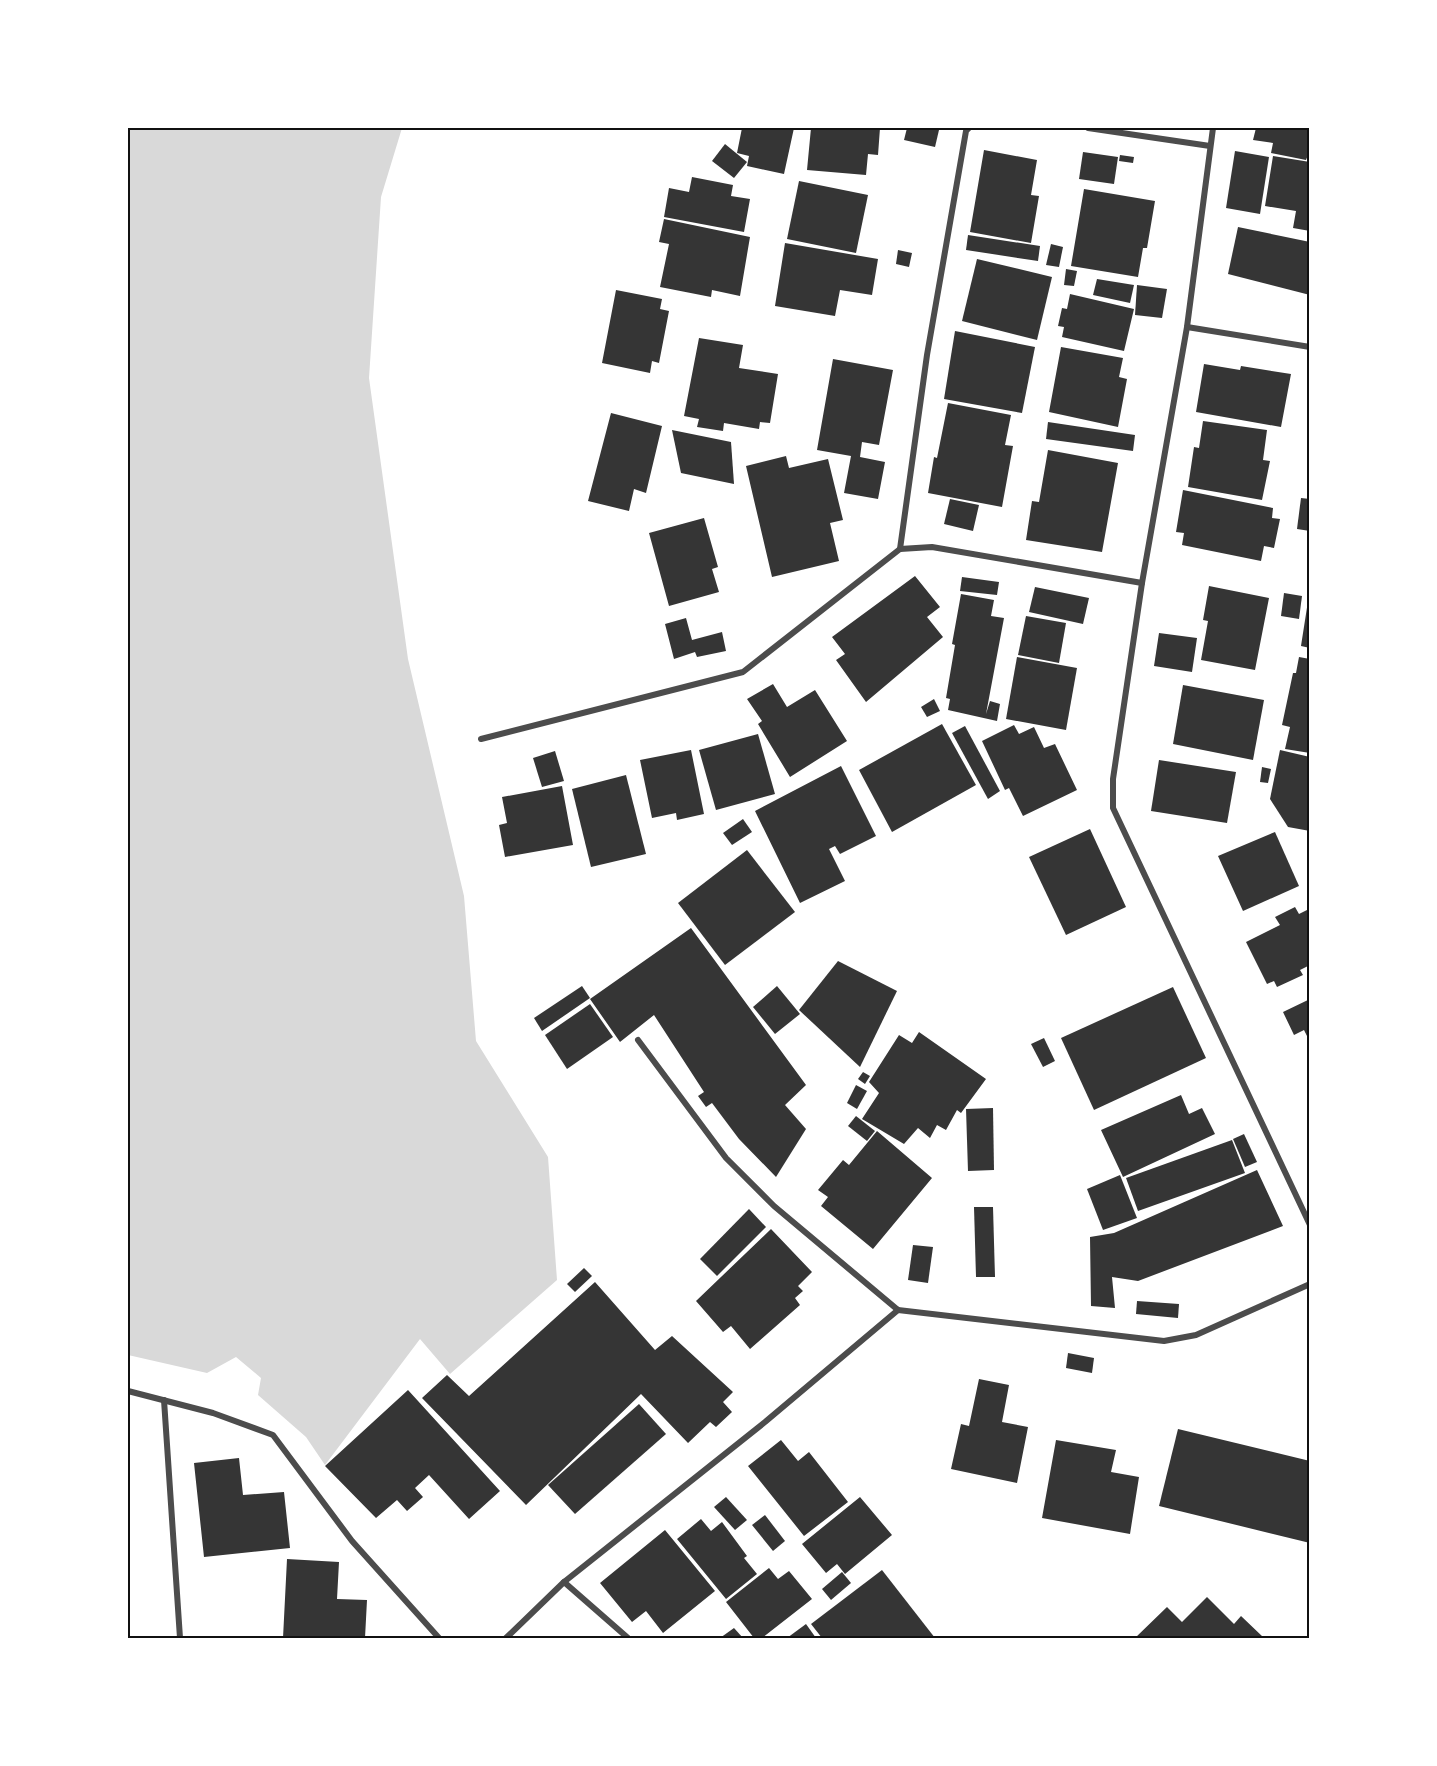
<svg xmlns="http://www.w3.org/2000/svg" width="1437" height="1766" viewBox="0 0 1437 1766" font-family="'Libre Baskerville',serif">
<rect width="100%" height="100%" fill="#fff"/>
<polygon fill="#d9d9d9" points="128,128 402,128 381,197 369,378 408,659 464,896 476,1041 548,1157 557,1280 450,1374 420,1339 325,1465 306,1437 258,1395 261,1378 236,1357 207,1373 128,1355"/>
<g fill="#353535">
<polygon points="742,128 794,128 784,174 747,166 749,156 737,153"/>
<polygon points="811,128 880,128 878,155 868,154 866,175 807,170"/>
<polygon points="907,128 939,130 935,147 904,140"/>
<polygon points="1256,128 1310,128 1310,150 1306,160 1271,153 1273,143 1253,140"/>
<polygon points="725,144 747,162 734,178 712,161"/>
<polygon points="984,150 1037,160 1031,195 1039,196 1031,243 970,232"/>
<polygon points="1235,151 1269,157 1260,214 1226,208"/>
<polygon points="1083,152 1118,157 1114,184 1079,179"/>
<polygon points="1120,155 1134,157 1133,163 1119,161"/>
<polygon points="1273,156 1310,162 1310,231 1293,228 1296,211 1265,206"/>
<polygon points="692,177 733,185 731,196 750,199 744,232 664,217 669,188 689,192"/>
<polygon points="799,181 868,195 856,253 787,239"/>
<polygon points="1084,189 1155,201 1147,248 1143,248 1138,277 1071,266"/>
<polygon points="664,219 750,237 740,296 712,290 711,297 660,287 669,244 659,242"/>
<polygon points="1238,227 1310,242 1310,295 1228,274"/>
<polygon points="968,235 1040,246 1038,261 966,250"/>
<polygon points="785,243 878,259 872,295 840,290 835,316 775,306"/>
<polygon points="1051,244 1063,247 1059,267 1046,265"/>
<polygon points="898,250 912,253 909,267 896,264"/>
<polygon points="977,259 1052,277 1037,340 962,321"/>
<polygon points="1066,269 1077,271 1074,286 1064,285"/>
<polygon points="1097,279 1134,285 1130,303 1093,295"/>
<polygon points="1137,285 1167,289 1162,318 1135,315"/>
<polygon points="616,290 662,299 660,309 669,311 659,363 652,361 650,373 602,363"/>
<polygon points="1070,294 1134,309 1124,351 1062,337 1064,327 1058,326 1062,308 1067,309"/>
<polygon points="955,331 1035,347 1022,413 944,399"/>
<polygon points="699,338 743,345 739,368 778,374 770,423 760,422 759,429 724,423 723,431 697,427 699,419 684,416"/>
<polygon points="1061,347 1123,358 1119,377 1127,379 1118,427 1049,412"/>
<polygon points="833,359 893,370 879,445 862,442 860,457 885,462 878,499 844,493 851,456 817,450"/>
<polygon points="1204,364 1240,370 1241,366 1291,374 1281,427 1196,412"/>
<polygon points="948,403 1011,415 1005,445 1013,446 1002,507 928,493 934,457 937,458"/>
<polygon points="611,413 662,426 646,493 634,489 629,511 588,501"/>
<polygon points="1203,421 1267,430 1263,460 1270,461 1262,500 1188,487 1194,447 1199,448"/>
<polygon points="1048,422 1135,435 1133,451 1046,439"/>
<polygon points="672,430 731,442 734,484 681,473"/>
<polygon points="1048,450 1118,463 1102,552 1026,540 1032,501 1039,502"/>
<polygon points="786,456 789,468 828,459 843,520 830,523 839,561 772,577 746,466"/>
<polygon points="1183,490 1273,508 1272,518 1280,519 1274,548 1264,546 1261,561 1182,545 1184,533 1176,532"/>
<polygon points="1301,498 1310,499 1310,531 1297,529"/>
<polygon points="950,499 979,505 973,531 944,524"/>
<polygon points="704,518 718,567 712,569 719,592 669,606 649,533"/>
<polygon points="915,576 940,607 927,617 943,637 866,702 836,660 845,654 832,637"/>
<polygon points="962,577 999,582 997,595 960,591"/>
<polygon points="1209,586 1269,598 1255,670 1201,660 1208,621 1203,620"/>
<polygon points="1035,587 1089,598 1083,624 1029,612"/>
<polygon points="1284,593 1302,596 1299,619 1281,616"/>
<polygon points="961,594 994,600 991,616 1004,618 986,714 990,701 1000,704 997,721 948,710 950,699 946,698 955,645 952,644"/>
<polygon points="1308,601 1310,601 1310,648 1301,646"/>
<polygon points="1026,616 1066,623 1059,663 1018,655"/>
<polygon points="686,618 692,640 722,632 726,651 697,657 695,652 674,659 665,624"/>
<polygon points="1159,633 1197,638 1192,672 1154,666"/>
<polygon points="1017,657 1077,668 1066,730 1006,719"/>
<polygon points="1299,657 1310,659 1310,753 1285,749 1290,727 1282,725 1293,673 1296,673"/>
<polygon points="773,684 787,707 815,690 847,741 790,777 758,724 762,721 747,699"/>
<polygon points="1183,685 1264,700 1253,760 1173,744"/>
<polygon points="934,699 940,711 927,717 921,707"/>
<polygon points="942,724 976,785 892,832 859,770"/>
<polygon points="1014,725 1019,734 1034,727 1044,748 1055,744 1077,790 1023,816 1009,788 1005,790 982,741"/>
<polygon points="965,726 1000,791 988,799 952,733"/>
<polygon points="758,734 775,794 716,810 699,750"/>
<polygon points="691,750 704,814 677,820 676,813 652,818 640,760"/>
<polygon points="1280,750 1310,757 1310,831 1288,827 1270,799"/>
<polygon points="555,751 564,781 542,787 533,758"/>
<polygon points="1159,760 1236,772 1227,823 1151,811"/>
<polygon points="841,766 876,836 840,854 835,846 829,849 845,881 800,903 755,811"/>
<polygon points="1262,767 1271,769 1268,783 1260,782"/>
<polygon points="626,775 646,854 591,867 572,789"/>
<polygon points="562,786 573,845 505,857 499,825 507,823 502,797"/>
<polygon points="743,819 752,832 732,845 723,833"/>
<polygon points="1090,829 1126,907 1066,935 1029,857"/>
<polygon points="1275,832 1299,886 1243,911 1218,856"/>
<polygon points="747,850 795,912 725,965 678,903"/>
<polygon points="1295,907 1299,914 1307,910 1310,914 1310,965 1300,970 1303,975 1277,987 1274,981 1267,984 1246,942 1280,925 1275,917"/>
<polygon points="691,928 806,1085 785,1105 806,1129 776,1177 739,1139 712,1103 706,1107 698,1096 704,1092 654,1015 620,1042 590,999"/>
<polygon points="838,961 897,991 860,1067 799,1010"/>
<polygon points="582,986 590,998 542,1031 534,1018"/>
<polygon points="777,986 800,1014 775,1034 753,1007"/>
<polygon points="1173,987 1206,1058 1094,1110 1061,1038"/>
<polygon points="1310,999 1310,1042 1304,1030 1294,1035 1283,1012"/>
<polygon points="590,1004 613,1037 567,1069 545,1035"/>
<polygon points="919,1032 986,1079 961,1113 957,1110 946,1130 937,1125 930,1138 918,1128 904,1144 862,1119 879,1093 869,1082 899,1035 912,1043"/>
<polygon points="1044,1038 1055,1061 1043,1067 1031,1044"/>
<polygon points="863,1072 870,1076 865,1084 858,1079"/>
<polygon points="856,1085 867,1091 857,1109 847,1103"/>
<polygon points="1181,1095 1189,1114 1202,1108 1215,1134 1123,1177 1101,1130"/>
<polygon points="993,1108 994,1170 968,1171 966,1109"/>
<polygon points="856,1116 875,1131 867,1141 848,1126"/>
<polygon points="877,1131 932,1178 873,1249 821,1206 828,1197 818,1190 843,1160 849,1165"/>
<polygon points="1244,1134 1257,1162 1245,1167 1233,1139"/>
<polygon points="1232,1140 1245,1173 1138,1211 1126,1178"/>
<polygon points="1257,1170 1283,1226 1138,1281 1112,1277 1115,1308 1091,1306 1090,1237 1114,1233"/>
<polygon points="1120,1175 1137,1218 1103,1230 1087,1189"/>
<polygon points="974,1207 993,1207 995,1277 976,1277"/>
<polygon points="749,1209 766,1227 717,1276 700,1259"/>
<polygon points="771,1229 812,1272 798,1286 803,1291 795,1298 800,1305 750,1349 731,1326 723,1332 696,1301"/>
<polygon points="913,1245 933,1247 928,1283 908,1280"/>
<polygon points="584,1268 592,1276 575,1292 567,1284"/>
<polygon points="595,1282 655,1350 672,1336 733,1392 723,1402 732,1412 716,1427 710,1422 688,1443 641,1394 526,1505 422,1398 447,1375 469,1396"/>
<polygon points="1137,1301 1179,1304 1178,1318 1136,1314"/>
<polygon points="1068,1353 1094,1358 1092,1373 1066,1368"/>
<polygon points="979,1379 1009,1385 1002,1422 1028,1427 1017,1483 951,1469 961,1424 969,1426"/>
<polygon points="408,1390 500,1491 469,1519 429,1475 415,1488 423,1497 407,1511 397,1500 376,1518 325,1466"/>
<polygon points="639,1404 666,1434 575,1514 548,1485"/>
<polygon points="1178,1429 1310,1461 1310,1543 1159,1506"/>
<polygon points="781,1440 798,1461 809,1452 848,1502 804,1536 748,1466"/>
<polygon points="1056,1440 1116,1450 1111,1472 1139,1477 1130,1534 1042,1518"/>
<polygon points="239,1458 243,1495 284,1492 290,1548 204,1557 194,1463"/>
<polygon points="726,1497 747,1520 735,1530 714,1507"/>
<polygon points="860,1497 892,1535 845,1574 837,1564 826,1573 802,1544"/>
<polygon points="765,1515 785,1541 773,1551 752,1525"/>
<polygon points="701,1519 711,1531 722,1522 747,1556 744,1558 757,1574 726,1599 677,1539"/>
<polygon points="665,1530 715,1591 663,1633 646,1611 632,1622 600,1583"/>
<polygon points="287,1559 339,1562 337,1599 367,1600 365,1638 283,1638"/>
<polygon points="769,1568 778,1579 789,1571 812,1599 762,1638 754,1638 726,1602"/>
<polygon points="882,1570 935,1638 822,1638 811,1624"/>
<polygon points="842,1572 851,1583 831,1600 822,1589"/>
<polygon points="1207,1597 1234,1624 1241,1616 1263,1637 1135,1638 1167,1607 1182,1622"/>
<polygon points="806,1624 816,1638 787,1638"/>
<polygon points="734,1628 743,1638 720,1638"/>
</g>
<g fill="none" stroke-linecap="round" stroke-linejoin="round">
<g stroke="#4c4c4c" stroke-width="6">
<polyline points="1088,128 1210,146"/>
<polyline points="1213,128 1187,327 1142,583 1113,779 1113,808 1310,1225"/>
<polyline points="1187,327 1310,347"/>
<polyline points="900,549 927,355 966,131 969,128"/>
<polyline points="481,739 743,672 900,549 932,547 1142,583"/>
<polyline points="638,1040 726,1158 774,1206 898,1310 1164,1341 1196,1335 1310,1284"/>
<polyline points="128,1391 213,1413 273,1435 352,1541 439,1638"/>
<polyline points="164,1400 180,1638"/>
<polyline points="564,1582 628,1638"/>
<polyline points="506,1638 564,1582 765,1422 898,1310"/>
</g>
</g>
<rect width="1437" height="1766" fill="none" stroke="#ffffff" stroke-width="258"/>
<rect x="129" y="129" width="1179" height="1508" fill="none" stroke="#111" stroke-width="2"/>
</svg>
